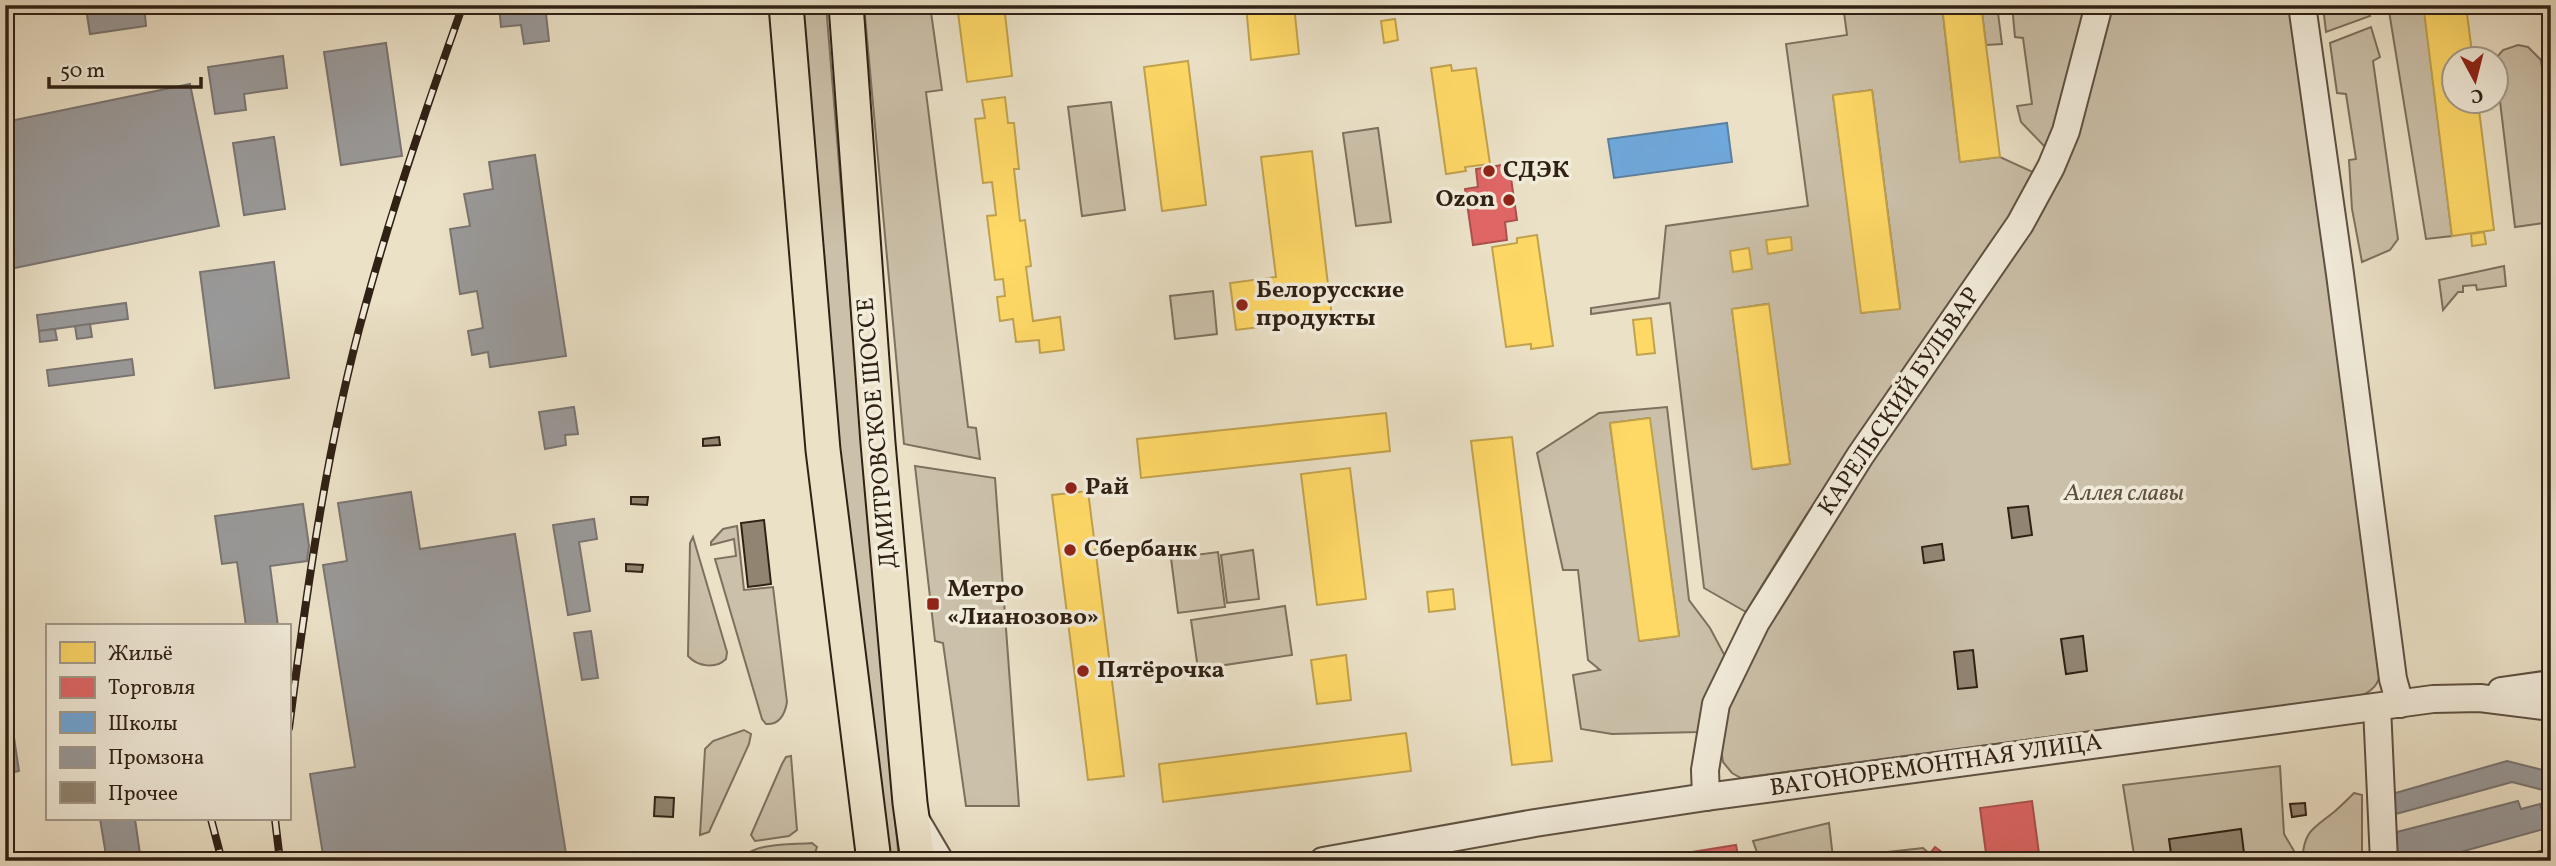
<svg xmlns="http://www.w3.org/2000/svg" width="2556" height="866" viewBox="0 0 2556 866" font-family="Vollkorn,serif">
<rect width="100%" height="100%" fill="#ebe1c7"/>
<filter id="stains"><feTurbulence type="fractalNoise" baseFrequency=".00286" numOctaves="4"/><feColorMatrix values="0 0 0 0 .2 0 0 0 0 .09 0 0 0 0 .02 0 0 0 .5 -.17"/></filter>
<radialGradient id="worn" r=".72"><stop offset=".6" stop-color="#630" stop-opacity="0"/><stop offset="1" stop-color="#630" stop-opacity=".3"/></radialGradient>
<g fill="#cbc0a9" stroke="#7e705f" stroke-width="2" fill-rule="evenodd">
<polygon points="802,5 826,5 874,589 899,861 889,861 839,451"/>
<polygon points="864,5 930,5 942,90 926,92 968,427 976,428 980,459 904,444"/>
<path d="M1843,5H1942L1960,162L2000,157L2035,173L2019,206C1926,340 1829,472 1746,612L1704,588L1670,303L1591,314V308L1659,298L1666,226L1808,206L1786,44L1847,35ZM1872,90L1900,308L1862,313L1833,95ZM1768,304L1790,464L1753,469L1732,309Z"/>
<polygon points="1981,5 1997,5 2002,44 1986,45"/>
<polygon points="2012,5 2084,5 2080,40 2047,149 2021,122 2017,106 2032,104 2023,38 2015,37"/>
<path d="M2106,5H2290L2382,665C2380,680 2377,688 2363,695L1741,778L1732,773L1723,762L1720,743L1726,712L1760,625L2005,260Z"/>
<polygon points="2348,5 2365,7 2370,16 2326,32 2324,15 2327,10"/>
<polygon points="2388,5 2424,5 2452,236 2426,239"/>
<polygon points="2371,27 2380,57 2373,61 2398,239 2390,250 2362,262 2352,209 2349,160 2356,159 2346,94 2337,93 2330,43"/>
<polygon points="2518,45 2528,47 2541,60 2551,137 2551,222 2515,227 2495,59 2503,50"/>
<polygon points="1111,102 1125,210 1082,216 1068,107"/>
<polygon points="1378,128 1391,222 1356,226 1343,133"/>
<polygon points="2504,266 2506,286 2477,290 2476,285 2463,286 2463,292 2458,292 2443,310 2439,280"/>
<polygon points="1213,291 1217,334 1175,339 1170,296"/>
<path d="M1667,407L1689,600L1710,628L1725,656L1699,732L1612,734L1581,729L1573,675L1600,670L1588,660L1578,570H1563L1537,453L1599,413ZM1649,418L1679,636L1640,641L1610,423Z"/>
<polygon points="915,466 995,478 1019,806 966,806 943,643 935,641"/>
<path d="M737,526L744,590L773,587L787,702C785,714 780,725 766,724L762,719L715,559L736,556L734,539L711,545V542L723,529Z"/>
<path d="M693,537L727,652L726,659C716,669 698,667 688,656L690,543Z"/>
<polygon points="1253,550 1259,599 1227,603 1221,555"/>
<polygon points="1218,552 1225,607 1178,613 1171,558"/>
<polygon points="1285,606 1292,655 1198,669 1191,620"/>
<polygon points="744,730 751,734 749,744 709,832 700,835 705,749 713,741"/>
<polygon points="791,756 797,830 789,836 755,841 751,835 782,764 786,757"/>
<polygon points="2280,766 2284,834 2294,851 2295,861 2135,861 2123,785"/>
<path d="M2354,793L2362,795V861H2302C2304,830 2313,829 2334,812C2341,806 2348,799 2354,793Z"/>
<polygon points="1829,823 1833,858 1923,848 1938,861 1760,861 1753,841"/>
<path d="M812,843L817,847L812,861H741C750,842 792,845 812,843Z"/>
</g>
<g fill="#ffd966" stroke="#c1a24e" stroke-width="2">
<polygon points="957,5 1004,5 1012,76 967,82"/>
<polygon points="1246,5 1294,5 1299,54 1251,60"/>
<polygon points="1942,5 1981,5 2000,157 1960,162"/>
<polygon points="2466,6 2473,60 2454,60 2454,102 2478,102 2494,230 2452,236 2424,11"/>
<polygon points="1395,19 1398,40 1384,43 1381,21"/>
<polygon points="1188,61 1206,205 1162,211 1144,67"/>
<polygon points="1451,65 1452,71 1476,68 1490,164 1465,167 1466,171 1446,174 1431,68"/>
<polygon points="1872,90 1900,309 1861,313 1833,95"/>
<polygon points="1005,97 1008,123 1014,123 1019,169 1014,169 1020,221 1025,220 1031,266 1026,267 1033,321 1060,317 1064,350 1040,353 1039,340 1016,342 1013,319 1000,321 997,297 1005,296 1003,279 995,280 987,216 996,215 992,182 983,183 975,119 985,118 982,100"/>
<polygon points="1312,151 1332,318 1236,330 1230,283 1276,277 1261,157"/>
<polygon points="2484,232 2486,244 2472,246 2471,234"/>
<polygon points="1537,235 1553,346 1531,349 1531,344 1506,347 1492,247 1517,243 1517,238"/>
<polygon points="1791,237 1792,250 1768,254 1766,240"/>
<polygon points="1749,248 1752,269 1733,272 1730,251"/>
<polygon points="1769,304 1790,464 1752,469 1732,309"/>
<polygon points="1651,318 1655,353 1637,355 1633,320"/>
<polygon points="1386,413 1390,451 1141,478 1137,439"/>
<polygon points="1650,418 1679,636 1639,641 1610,423"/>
<polygon points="1512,437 1552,761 1512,765 1471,441"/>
<polygon points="1350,468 1366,599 1317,605 1301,474"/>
<polygon points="1088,491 1124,776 1088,780 1052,495"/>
<polygon points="1453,589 1455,609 1429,612 1427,592"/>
<polygon points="1346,655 1351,700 1317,704 1311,660"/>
<polygon points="1406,733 1411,771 1163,802 1159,764"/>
</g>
<g fill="#e06666" stroke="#ab514e" stroke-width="2">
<polygon points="1509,164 1517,220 1505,222 1507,240 1473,245 1465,189 1478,187 1476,169"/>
<polygon points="2032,801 2040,861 1987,861 1980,808"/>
<polygon points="1736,845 1739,861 1680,861 1679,854"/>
<polygon points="1935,847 1954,861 1940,861 1930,853"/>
</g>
<polygon fill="#6fa8dc" stroke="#5c80a0" stroke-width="2" points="1727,123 1732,162 1614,178 1608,139"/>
<g fill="#999" stroke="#7a7571" stroke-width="2">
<polygon points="92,5 144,5 146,26 90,34 86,9 93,8"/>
<polygon points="499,5 545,5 549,41 524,44 521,25 501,27"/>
<polygon points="386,43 402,156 341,165 324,52"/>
<polygon points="283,56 287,88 244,94 246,110 215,114 208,67"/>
<polygon points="190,84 219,226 5,270 5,122"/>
<polygon points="274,137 285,209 244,215 233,143"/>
<polygon points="535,155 566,356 490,367 488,352 472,355 468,331 483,328 477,291 460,294 450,229 470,226 464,194 493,189 489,162"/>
<polygon points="274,262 289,378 215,388 200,272"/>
<polygon points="126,303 128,319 39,331 37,315"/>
<polygon points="90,324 92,337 77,339 75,326"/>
<polygon points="55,329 57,340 40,342 39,331"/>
<polygon points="132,359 134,375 49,386 47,370"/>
<polygon points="574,407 578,434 565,435 566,445 545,449 539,412"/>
<polygon points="411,492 420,549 515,534 567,860 324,861 310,774 355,767 323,565 347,561 338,503"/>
<polygon points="303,504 309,546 307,561 270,566 278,626 246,626 237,562 222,564 215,516"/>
<polygon points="594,519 597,539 579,542 590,611 568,615 553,525"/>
<polygon points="591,631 598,678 582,680 574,633"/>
<polygon points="5,678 19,771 5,774"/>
<polygon points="2507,761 2551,772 2551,792 2512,782 2396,814 2392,794"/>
<polygon points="2518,801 2521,809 2540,804 2543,814 2551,812 2551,827 2428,861 2397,861 2389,834"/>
<polygon points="100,819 135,819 141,861 107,861"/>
<polygon points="2551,848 2551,861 2503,861"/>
</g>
<g fill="#918572" stroke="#302115" stroke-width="2">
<polygon points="719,437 720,445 703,446 703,439"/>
<polygon points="631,497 648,497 647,505 631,504"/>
<polygon points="2028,506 2032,535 2012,538 2008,508"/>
<polygon points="764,520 771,584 748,587 741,523"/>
<polygon points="1942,544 1944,560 1924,563 1922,547"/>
<polygon points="626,564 643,565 642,572 626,571"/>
<polygon points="2083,636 2087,671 2066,674 2061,639"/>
<polygon points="1973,650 1977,687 1958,689 1954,652"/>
<polygon points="655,797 674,798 673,817 654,816"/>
<polygon points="2305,803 2306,815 2292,817 2290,804"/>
<polygon points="2241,829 2245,861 2172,861 2169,839"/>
</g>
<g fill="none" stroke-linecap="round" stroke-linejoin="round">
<g stroke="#5f5142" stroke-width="30">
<g id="minor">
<polyline points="2302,5 2340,274 2393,679 2400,704"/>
<polyline points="2501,691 2551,684"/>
<polyline points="2377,707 2384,861"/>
<polyline points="1706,797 1705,770 1716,704 1756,622 1860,456 2020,224 2051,167 2066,131 2099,5"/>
<polyline points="914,817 940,861"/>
<polyline points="1323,861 1535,823 1706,797 2433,699 2480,698 2551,707"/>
</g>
</g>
<g stroke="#302115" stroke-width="37">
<g id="major">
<polyline points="786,5 823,450 874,861"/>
<polyline points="846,5 878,443 910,803 918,861"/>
</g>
</g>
<use href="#minor" stroke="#f2ecdb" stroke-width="26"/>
<use href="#major" stroke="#ebe1c7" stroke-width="33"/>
<g stroke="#302115" stroke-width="8">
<g id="rail">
<path d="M289,728C307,587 327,444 365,307C393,205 427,105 463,5"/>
<polyline points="211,819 222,861"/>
<polyline points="275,819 280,861"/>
</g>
</g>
<use href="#rail" stroke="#f2ecdb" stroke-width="5" stroke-dasharray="16" stroke-linecap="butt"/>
</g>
<g fill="#8f2418" stroke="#f2ecdb" stroke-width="2.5">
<circle cx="1489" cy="171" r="7"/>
<circle cx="1509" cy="200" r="7"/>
<circle cx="1242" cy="305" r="7"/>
<circle cx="1071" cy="488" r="7"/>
<circle cx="1070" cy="550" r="7"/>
<rect x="926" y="597" width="14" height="14" rx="3.5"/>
<circle cx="1083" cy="671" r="7"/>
</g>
<g text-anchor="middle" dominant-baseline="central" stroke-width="7" stroke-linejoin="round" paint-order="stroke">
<g font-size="24" font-weight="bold" fill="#302115" stroke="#f2ecdb" text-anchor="start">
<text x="1503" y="171">СДЭК</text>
<text x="1495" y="200" text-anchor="end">Ozon</text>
<text x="1256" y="291">Белорусские<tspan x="1256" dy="28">продукты</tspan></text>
<text x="1085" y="488">Рай</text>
<text x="1084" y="550">Сбербанк</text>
<text x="947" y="590">Метро<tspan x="947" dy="28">«Лианозово»</tspan></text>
<text x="1097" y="671">Пятёрочка</text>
</g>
<g font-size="24" fill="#302115" stroke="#f2ecdb">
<text transform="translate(1900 402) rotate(-56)">КАРЕЛЬСКИЙ БУЛЬВАР</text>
<text transform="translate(878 433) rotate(-95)">ДМИТРОВСКОЕ ШОССЕ</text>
<text transform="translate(1936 766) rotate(-8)">ВАГОНОРЕМОНТНАЯ УЛИЦА</text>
</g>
<g font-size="24" font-style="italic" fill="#5e5141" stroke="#f2ecdb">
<text x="2124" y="494">Аллея славы</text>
</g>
</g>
<rect width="2556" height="866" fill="none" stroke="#ebe1c7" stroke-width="28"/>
<rect x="7" y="7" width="2542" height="852" fill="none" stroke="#302115" stroke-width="3.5"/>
<rect x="14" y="14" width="2528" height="838" fill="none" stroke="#302115" stroke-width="2"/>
<rect x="46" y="624" width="245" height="196" fill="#f2ecdb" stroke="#a49b8c" stroke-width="2"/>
<rect x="60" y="642" width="35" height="21" fill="#ffd966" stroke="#a49b8c" stroke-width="2"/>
<text x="108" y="660" font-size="21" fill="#302115">Жильё</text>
<rect x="60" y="677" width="35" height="21" fill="#e06666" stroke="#a49b8c" stroke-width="2"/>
<text x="108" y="694" font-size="21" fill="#302115">Торговля</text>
<rect x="60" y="712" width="35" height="21" fill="#6fa8dc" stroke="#a49b8c" stroke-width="2"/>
<text x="108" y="730" font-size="21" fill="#302115">Школы</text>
<rect x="60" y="747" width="35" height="21" fill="#999999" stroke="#a49b8c" stroke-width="2"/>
<text x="108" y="764" font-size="21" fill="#302115">Промзона</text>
<rect x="60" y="782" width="35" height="21" fill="#918572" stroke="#a49b8c" stroke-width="2"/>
<text x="108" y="800" font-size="21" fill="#302115">Прочее</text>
<g transform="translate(2475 80) rotate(173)"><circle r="33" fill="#f2ecdb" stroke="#a49b8c" stroke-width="2"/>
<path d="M0-5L12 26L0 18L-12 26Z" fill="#8f2418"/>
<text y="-10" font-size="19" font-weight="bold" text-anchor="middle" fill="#302115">С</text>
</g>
<path d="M49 77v10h152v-10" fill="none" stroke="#302115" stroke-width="3.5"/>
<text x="60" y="77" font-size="21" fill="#302115" stroke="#f2ecdb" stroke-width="5" paint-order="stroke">50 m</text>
<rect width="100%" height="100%" filter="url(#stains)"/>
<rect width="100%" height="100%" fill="url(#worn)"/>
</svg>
